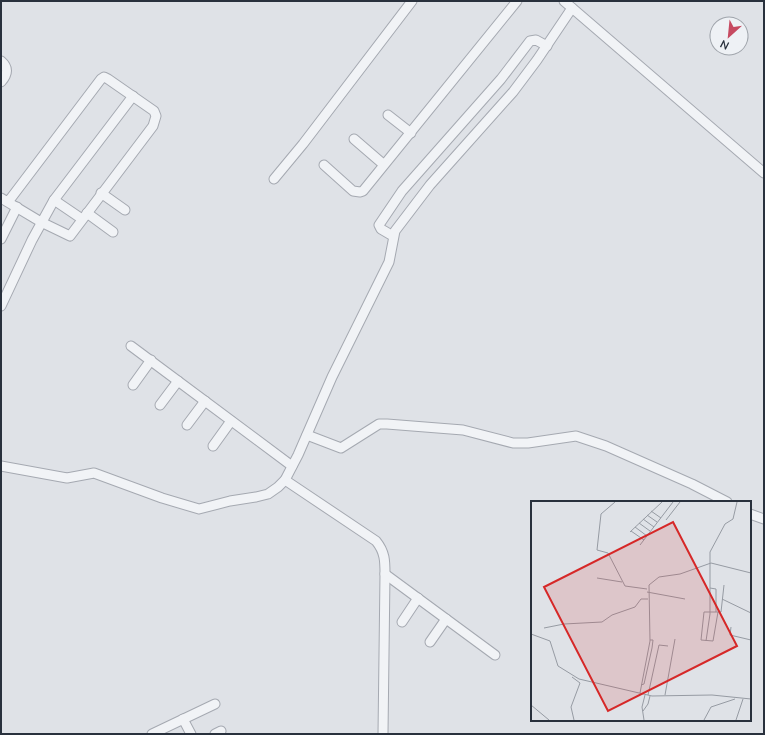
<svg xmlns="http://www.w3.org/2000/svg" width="765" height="735" viewBox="0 0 765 735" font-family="'Nunito Sans',sans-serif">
<rect width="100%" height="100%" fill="#dfe2e7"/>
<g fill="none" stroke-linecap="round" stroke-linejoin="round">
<g stroke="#a5a9b1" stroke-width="11">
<g id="minor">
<polyline points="564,1 764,173"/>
<path d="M1,61C9,68 8,74 1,82"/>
<polyline points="388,115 411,133"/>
<polyline points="354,139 383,164"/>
<polyline points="324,165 353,191 360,192 363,191 517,1"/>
<polyline points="274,179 303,144 412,1"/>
<polyline points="101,193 125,210"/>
<polyline points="1,198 41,222 70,236 153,126 156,116 154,111 108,79 104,77 101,79 8,202"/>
<polyline points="54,200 82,219"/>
<polyline points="87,213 113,232"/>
<polyline points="393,236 381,229 379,225 402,191 501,79 530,41 536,40 547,46"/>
<polyline points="1,239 17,207"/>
<polyline points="1,306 32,240 54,200 133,96"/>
<polyline points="131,346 292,466"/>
<polyline points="133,385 151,360"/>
<polyline points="160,405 178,381"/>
<polyline points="187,425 205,401"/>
<polyline points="307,435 341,448 379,424 387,424 463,430 513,443 528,443 576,436 606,446 692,484 727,502"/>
<polyline points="213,446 231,421"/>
<polyline points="1,466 67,478 94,473 162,498 199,509 230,501 256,497 268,494 278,487 285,480 298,455 332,377 389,262 395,231 430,185 513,92 537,60 572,8"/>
<path d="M285,480L376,541C385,552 385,561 385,574L383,734"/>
<polyline points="750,514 764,519"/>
<polyline points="385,574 495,655"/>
<polyline points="402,622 418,598"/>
<polyline points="430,642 446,619"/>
<polyline points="183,719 191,734"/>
<polyline points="152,734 215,704"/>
<polyline points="215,734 221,731"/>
</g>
</g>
<use href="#minor" stroke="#f1f3f6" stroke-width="9"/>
</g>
<g transform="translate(531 501)">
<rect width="220" height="220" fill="#dfe2e7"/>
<path fill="none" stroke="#969ba3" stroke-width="1" d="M84,1L70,13L66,49L77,52L94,85L116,88M120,10L130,17M116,14L126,21M112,18L123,26M135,19L149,1M108,22L119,30M104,26L116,35M100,30L113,39M99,31L131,1M109,44L142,1M66,77L91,81M179,87L185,88V111M116,91L154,98M191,98L220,112M187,111L182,140L170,139L173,111H190L193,84M200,126L199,134L220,139M13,127L33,123L71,121L81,114L104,106L110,98H117M0,133L19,140L27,165L48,178L121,195L181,194L220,198M175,140L179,113V51L194,23L202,18L206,1M41,176L49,182L40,206L43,219M110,184L113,183L121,147L122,139H119M109,192L119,140L118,84L128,76L149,73L180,62L220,72M117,194L128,144L137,145M134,194L144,138M0,204L18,219M112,210L117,203L119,195M113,219L111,206L114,194M173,219L180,206L204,198M205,219L212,198"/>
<path fill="#d62828" fill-opacity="0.15" stroke="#d62828" stroke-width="2" d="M142,21L206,145L77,210L13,86Z"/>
<rect width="220" height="220" fill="none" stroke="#29313d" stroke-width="2"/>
</g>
<rect width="765" height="735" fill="none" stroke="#29313d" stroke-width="4"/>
<g transform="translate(729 36) rotate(207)"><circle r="19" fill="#eef1f5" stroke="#9fa4ab"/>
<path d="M0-3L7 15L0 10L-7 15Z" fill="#c64a61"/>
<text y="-6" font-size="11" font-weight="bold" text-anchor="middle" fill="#29313d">N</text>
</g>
</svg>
